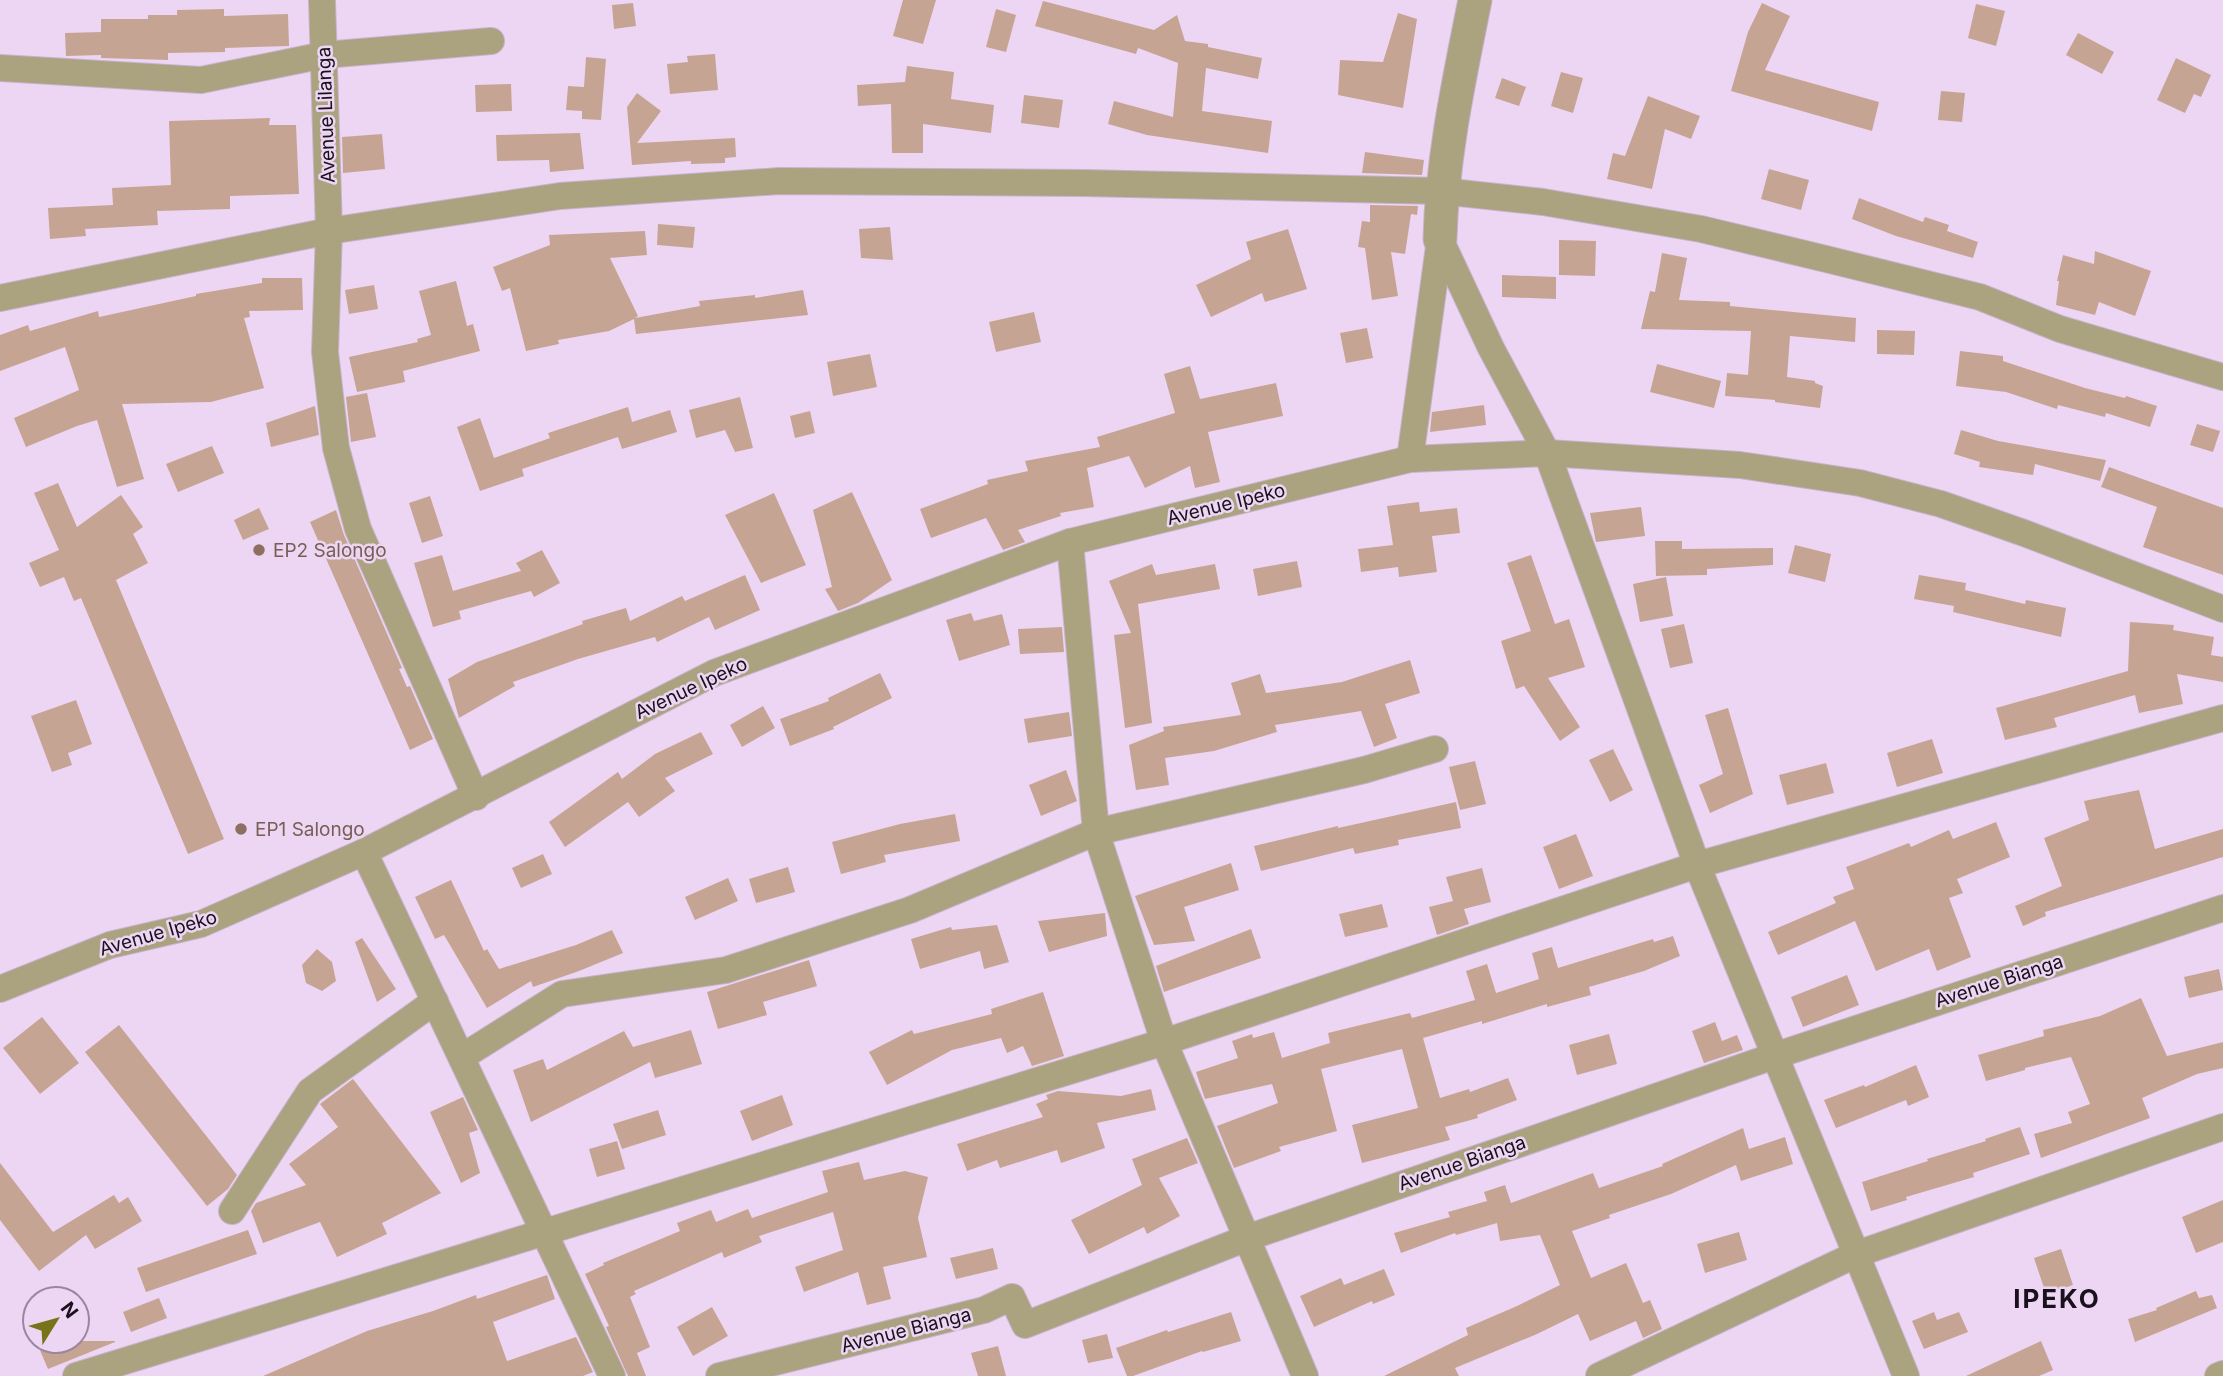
<svg xmlns="http://www.w3.org/2000/svg" width="2223" height="1376" viewBox="0 0 2223 1376" font-family="Inter,sans-serif">
<rect width="100%" height="100%" fill="#edd6f3"/>
<g fill="#c6a493">
<polygon points="903,0 936,0 923,44 893,36"/>
<polygon points="1043,1 1154,30 1177,15 1185,41 1208,44 1208,47 1262,58 1258,79 1206,68 1202,111 1272,121 1268,153 1147,135 1108,124 1114,101 1173,117 1178,63 1138,48 1136,54 1035,26"/>
<polygon points="633,3 636,26 614,29 612,5"/>
<polygon points="1762,3 1790,16 1765,70 1879,102 1872,131 1731,91 1748,32"/>
<polygon points="1976,4 2005,11 1996,46 1968,38"/>
<polygon points="224,9 224,16 288,14 289,46 225,48 225,52 168,53 168,60 101,58 101,55 66,56 65,33 101,32 101,19 148,19 148,15 177,15 177,10"/>
<polygon points="996,9 1016,15 1006,52 986,47"/>
<polygon points="1398,13 1417,19 1403,108 1338,95 1340,60 1383,62"/>
<polygon points="2078,33 2114,52 2102,74 2066,55"/>
<polygon points="715,54 718,90 670,94 667,64 688,62 687,56"/>
<polygon points="586,57 606,59 601,120 582,119 582,111 566,110 568,86 584,87"/>
<polygon points="2176,58 2211,75 2201,97 2194,94 2185,113 2157,100"/>
<polygon points="907,66 954,72 951,99 994,105 991,133 923,124 923,153 892,153 891,104 858,106 857,85 905,82"/>
<polygon points="1561,72 1583,78 1573,113 1551,106"/>
<polygon points="1502,78 1526,87 1519,106 1495,98"/>
<polygon points="511,84 512,111 476,112 475,85"/>
<polygon points="1941,91 1965,93 1962,122 1938,120"/>
<polygon points="637,93 661,111 637,143 735,138 736,157 725,158 725,163 691,164 691,161 632,165 627,107"/>
<polygon points="1024,95 1063,100 1059,128 1021,123"/>
<polygon points="1648,96 1700,116 1691,139 1665,129 1652,189 1607,179 1613,153 1625,156"/>
<polygon points="270,118 269,125 296,125 299,194 230,196 230,209 157,211 158,225 85,229 86,236 50,239 48,208 113,205 112,188 171,185 169,121"/>
<polygon points="580,133 584,169 550,172 549,160 497,161 496,135"/>
<polygon points="382,134 385,169 343,173 342,137"/>
<polygon points="1365,152 1424,160 1422,175 1362,173"/>
<polygon points="1769,169 1809,180 1801,210 1761,199"/>
<polygon points="1859,198 1923,222 1925,217 1949,225 1947,231 1978,242 1973,258 1896,236 1852,219"/>
<polygon points="1370,205 1418,206 1417,215 1411,214 1405,254 1391,252 1398,296 1372,300 1365,248 1358,247 1362,221 1370,222"/>
<polygon points="658,224 695,227 693,248 657,245"/>
<polygon points="890,227 893,260 861,258 859,229"/>
<polygon points="1288,229 1307,289 1265,302 1262,293 1211,317 1196,285 1251,259 1246,242"/>
<polygon points="645,231 647,255 610,258 638,316 635,318 700,306 699,301 755,295 755,298 803,290 808,315 636,334 634,319 609,331 558,340 559,344 526,351 510,288 502,291 493,267 550,245 549,235"/>
<polygon points="1559,240 1596,241 1595,276 1559,275"/>
<polygon points="2095,251 2151,271 2135,316 2099,302 2095,315 2056,305 2059,281 2057,281 2063,255 2094,264"/>
<polygon points="1662,253 1687,258 1679,300 1730,302 1730,306 1856,318 1855,342 1790,336 1787,377 1815,381 1815,383 1823,386 1820,408 1775,402 1775,400 1725,396 1727,373 1748,375 1751,331 1641,329 1650,291 1655,292"/>
<polygon points="1502,275 1556,277 1556,299 1502,297"/>
<polygon points="262,278 302,278 303,310 249,311 250,317 244,318 264,388 211,402 122,404 144,479 117,487 97,420 77,426 26,447 14,418 79,390 65,347 0,371 0,335 28,325 30,331 98,311 99,317 196,296 196,294 262,283"/>
<polygon points="456,281 467,326 473,324 480,351 403,371 405,382 357,392 349,357 418,342 417,339 431,335 419,291"/>
<polygon points="374,285 378,309 349,314 345,290"/>
<polygon points="1034,312 1041,342 996,352 989,322"/>
<polygon points="1367,328 1373,358 1346,363 1340,333"/>
<polygon points="1877,330 1915,331 1914,355 1877,354"/>
<polygon points="1960,351 2003,356 2003,361 2085,388 2125,398 2126,396 2157,406 2150,427 2106,413 2105,417 2058,405 2057,409 2006,392 1956,386"/>
<polygon points="870,354 877,387 833,396 827,362"/>
<polygon points="1657,364 1721,381 1714,408 1650,392"/>
<polygon points="1190,366 1200,399 1276,383 1283,416 1208,432 1220,482 1195,488 1190,466 1145,488 1129,456 1087,468 1094,507 1060,513 1061,516 1018,530 1025,542 1003,550 986,518 931,538 920,509 988,484 987,480 1028,471 1025,461 1100,447 1097,437 1175,413 1164,374"/>
<polygon points="367,393 376,437 351,442 346,397"/>
<polygon points="740,397 753,448 735,452 725,430 696,438 689,410"/>
<polygon points="1484,405 1486,425 1430,432 1432,412"/>
<polygon points="315,406 319,435 271,447 266,423"/>
<polygon points="628,407 632,422 670,410 677,432 622,449 618,437 522,469 524,476 480,491 457,427 480,418 494,458 550,438 548,433"/>
<polygon points="810,411 815,433 795,438 790,416"/>
<polygon points="2197,424 2220,431 2213,452 2190,445"/>
<polygon points="1961,430 1998,441 2106,460 2100,481 2035,464 2033,475 1979,467 1980,462 1954,454"/>
<polygon points="212,446 224,473 178,492 166,464"/>
<polygon points="2109,467 2223,508 2223,575 2143,547 2157,507 2101,487"/>
<polygon points="58,483 77,527 121,495 143,527 133,534 148,563 116,580 224,839 188,854 81,598 74,601 64,577 40,587 29,563 59,550 34,493"/>
<polygon points="852,492 892,580 858,603 838,611 825,589 832,587 813,510"/>
<polygon points="774,493 806,565 761,583 725,515"/>
<polygon points="430,496 443,536 422,543 409,503"/>
<polygon points="1419,502 1420,512 1457,508 1460,533 1432,536 1437,572 1399,577 1398,567 1361,572 1358,549 1393,545 1387,506"/>
<polygon points="1641,507 1645,536 1596,542 1590,513"/>
<polygon points="259,508 269,529 243,540 234,520"/>
<polygon points="336,510 344,535 402,668 399,669 407,687 410,686 433,739 410,750 310,522"/>
<polygon points="1655,541 1682,541 1682,549 1773,548 1773,565 1707,569 1707,575 1656,576"/>
<polygon points="1795,545 1831,554 1825,582 1788,573"/>
<polygon points="542,550 560,583 534,597 531,591 459,611 461,619 433,627 414,563 442,555 453,591 521,571 516,563"/>
<polygon points="1531,555 1555,624 1569,619 1585,667 1548,678 1580,727 1560,741 1524,686 1516,689 1501,641 1531,631 1507,563"/>
<polygon points="1297,561 1302,587 1258,596 1253,569"/>
<polygon points="1152,564 1156,575 1215,564 1220,589 1138,604 1152,723 1125,728 1114,635 1131,633 1109,581"/>
<polygon points="745,575 760,610 715,630 709,617 657,642 655,637 578,659 513,682 515,686 459,718 448,679 477,662 583,624 582,621 626,608 630,621 682,596 685,601"/>
<polygon points="1919,575 1966,583 1965,590 2025,604 2026,600 2066,608 2061,637 1953,612 1954,606 1914,599"/>
<polygon points="1666,577 1673,616 1640,622 1633,584"/>
<polygon points="971,613 974,621 1002,614 1010,645 959,661 946,620"/>
<polygon points="2130,622 2174,625 2173,630 2214,637 2211,655 2223,657 2223,682 2177,674 2183,704 2139,713 2135,695 2054,718 2057,727 2005,740 1996,708 2128,671"/>
<polygon points="1684,624 1693,663 1670,668 1661,629"/>
<polygon points="1062,627 1064,652 1020,654 1018,629"/>
<polygon points="1410,660 1420,693 1385,704 1397,738 1374,747 1361,711 1275,725 1277,732 1214,751 1165,758 1169,785 1136,790 1129,745 1164,731 1163,727 1241,715 1231,683 1260,674 1266,693 1342,682"/>
<polygon points="880,673 892,698 833,727 834,729 790,746 780,719 829,701 828,698"/>
<polygon points="76,700 92,744 68,753 72,765 52,772 31,716"/>
<polygon points="763,706 775,728 742,747 730,725"/>
<polygon points="1728,708 1753,794 1710,813 1699,785 1723,774 1705,715"/>
<polygon points="1069,712 1072,736 1028,743 1024,719"/>
<polygon points="701,732 713,754 665,778 675,791 639,817 628,802 565,847 549,822 618,772 622,779 655,754"/>
<polygon points="1932,739 1943,773 1897,787 1887,753"/>
<polygon points="1613,749 1633,790 1610,802 1589,760"/>
<polygon points="1475,761 1486,804 1460,810 1449,767"/>
<polygon points="1826,763 1834,793 1787,805 1779,775"/>
<polygon points="1066,770 1077,801 1041,816 1029,785"/>
<polygon points="2139,790 2155,849 2223,829 2223,857 2045,912 2046,916 2023,926 2015,906 2062,886 2044,838 2089,820 2084,801"/>
<polygon points="1456,802 1461,828 1398,840 1399,845 1355,854 1353,848 1261,871 1254,846 1338,826 1338,828"/>
<polygon points="955,814 960,841 884,855 886,862 841,874 832,842 900,824"/>
<polygon points="1996,822 2010,857 1957,879 1963,893 1949,898 1971,957 1937,971 1929,949 1876,971 1855,921 1778,955 1768,932 1836,903 1833,897 1854,889 1846,867 1909,843 1911,847 1949,830 1953,839"/>
<polygon points="1576,834 1593,876 1559,889 1543,847"/>
<polygon points="543,854 552,874 521,888 512,868"/>
<polygon points="1231,863 1239,890 1184,907 1195,941 1154,945 1135,896"/>
<polygon points="788,867 795,892 756,903 749,879"/>
<polygon points="1482,868 1491,902 1464,909 1469,924 1437,935 1429,907 1453,901 1446,877"/>
<polygon points="728,878 738,901 695,920 685,897"/>
<polygon points="451,880 484,951 487,949 499,969 576,945 612,930 623,953 579,971 533,987 531,981 487,1008 444,935 435,939 415,897"/>
<polygon points="1382,904 1388,927 1345,937 1339,914"/>
<polygon points="1105,913 1107,936 1049,952 1038,921"/>
<polygon points="997,925 1009,962 984,969 980,951 920,969 911,939 951,927 952,930"/>
<polygon points="1251,929 1261,958 1164,992 1156,966"/>
<polygon points="1673,936 1680,956 1644,971 1589,987 1591,995 1547,1007 1547,1004 1482,1024 1482,1021 1423,1038 1440,1098 1469,1089 1470,1092 1508,1078 1517,1100 1477,1115 1478,1118 1445,1127 1450,1140 1362,1163 1352,1125 1418,1108 1402,1049 1321,1069 1337,1131 1279,1147 1281,1151 1234,1168 1217,1126 1278,1103 1272,1084 1205,1099 1196,1072 1238,1058 1232,1041 1252,1034 1253,1038 1274,1032 1282,1058 1330,1043 1328,1033 1410,1013 1412,1018 1475,1000 1466,971 1487,964 1496,993 1539,979 1532,953 1552,947 1558,968 1653,939 1654,942"/>
<polygon points="362,938 396,989 377,1002 355,942"/>
<polygon points="317,949 332,962 336,981 322,991 306,983 302,965"/>
<polygon points="809,960 817,986 763,1002 767,1015 718,1029 707,992"/>
<polygon points="2219,969 2223,990 2189,998 2184,977"/>
<polygon points="1847,975 1859,1005 1803,1027 1791,997"/>
<polygon points="1043,992 1064,1056 1032,1066 1023,1046 1007,1053 1001,1038 952,1050 887,1085 869,1052 912,1030 914,1034 992,1014 991,1009"/>
<polygon points="2141,998 2167,1056 2223,1042 2223,1068 2197,1074 2142,1098 2150,1118 2041,1158 2034,1134 2072,1123 2068,1112 2090,1104 2071,1057 2025,1068 2025,1070 1986,1081 1978,1055 2044,1036 2043,1030 2100,1016"/>
<polygon points="42,1017 79,1063 40,1094 3,1048"/>
<polygon points="1715,1022 1722,1041 1737,1035 1743,1050 1704,1063 1692,1031"/>
<polygon points="119,1025 237,1175 228,1189 207,1206 85,1052"/>
<polygon points="691,1030 702,1064 655,1078 650,1062 531,1122 513,1070 543,1059 547,1070 624,1031 633,1047"/>
<polygon points="1609,1034 1617,1064 1577,1075 1569,1045"/>
<polygon points="1916,1065 1929,1097 1908,1106 1906,1100 1836,1128 1824,1100 1864,1085 1865,1087"/>
<polygon points="353,1079 441,1193 382,1223 387,1234 337,1257 320,1222 263,1243 251,1211 256,1203 306,1185 289,1164 338,1127 320,1104"/>
<polygon points="1151,1089 1156,1110 1097,1123 1105,1148 1061,1163 1057,1150 1000,1168 997,1160 967,1171 957,1144 1043,1117 1036,1104 1048,1099 1046,1095 1058,1091 1121,1096"/>
<polygon points="782,1095 793,1125 752,1141 740,1111"/>
<polygon points="463,1097 478,1130 469,1133 480,1173 461,1183 430,1112"/>
<polygon points="658,1110 666,1135 622,1149 613,1124"/>
<polygon points="2020,1127 2030,1154 1973,1173 1974,1177 1906,1197 1907,1200 1871,1211 1862,1182 1928,1161 1927,1159 1986,1141 1985,1139"/>
<polygon points="1743,1128 1749,1149 1785,1137 1793,1164 1741,1181 1736,1165 1671,1194 1609,1215 1610,1218 1572,1231 1591,1278 1626,1263 1643,1303 1650,1300 1662,1329 1643,1338 1636,1321 1590,1341 1578,1314 1537,1334 1455,1368 1459,1376 1384,1376 1468,1335 1466,1328 1517,1306 1560,1285 1540,1235 1500,1241 1497,1223 1456,1235 1455,1233 1401,1253 1394,1233 1450,1217 1448,1212 1487,1201 1484,1192 1505,1185 1511,1203 1593,1173 1599,1188 1663,1166 1662,1164"/>
<polygon points="1187,1138 1198,1163 1159,1178 1180,1216 1147,1234 1144,1227 1089,1254 1071,1220 1144,1184 1142,1185 1132,1159"/>
<polygon points="617,1141 625,1169 597,1177 589,1149"/>
<polygon points="859,1162 864,1180 905,1171 928,1177 918,1218 927,1257 883,1267 891,1299 867,1305 858,1272 804,1292 795,1267 843,1250 833,1212 759,1236 762,1242 724,1258 722,1252 634,1291 636,1294 630,1297 650,1347 637,1353 646,1376 628,1376 606,1327 609,1326 585,1274 604,1265 603,1263 680,1231 677,1223 711,1210 716,1222 748,1209 752,1218 828,1192 822,1171"/>
<polygon points="0,1163 53,1232 114,1195 119,1203 128,1197 142,1221 95,1249 86,1235 39,1271 0,1220"/>
<polygon points="2223,1200 2223,1242 2196,1253 2182,1217"/>
<polygon points="248,1230 257,1254 146,1292 137,1268"/>
<polygon points="1739,1232 1747,1260 1705,1273 1697,1244"/>
<polygon points="993,1248 998,1269 956,1279 950,1258"/>
<polygon points="2061,1249 2073,1285 2046,1294 2034,1258"/>
<polygon points="1384,1269 1395,1295 1373,1304 1372,1301 1314,1327 1300,1296 1341,1278 1344,1285"/>
<polygon points="547,1275 555,1299 493,1322 507,1361 576,1337 593,1372 583,1376 263,1376 367,1331 433,1311 476,1295 477,1299"/>
<polygon points="2196,1291 2199,1298 2212,1295 2217,1308 2135,1342 2128,1319 2157,1310 2156,1308"/>
<polygon points="159,1298 167,1318 131,1332 123,1312"/>
<polygon points="712,1307 728,1336 693,1356 677,1327"/>
<polygon points="1231,1312 1241,1341 1203,1352 1202,1351 1133,1376 1127,1376 1116,1348 1167,1330 1168,1332"/>
<polygon points="1934,1312 1937,1320 1959,1312 1968,1332 1924,1349 1912,1321"/>
<polygon points="1107,1334 1113,1358 1088,1363 1082,1340"/>
<polygon points="36,1341 115,1341 115,1342 48,1369"/>
<polygon points="2041,1341 2053,1370 2039,1376 1966,1376"/>
<polygon points="998,1346 1006,1376 978,1376 971,1353"/>
</g>
<g fill="none" stroke-linecap="round" stroke-linejoin="round">
<g stroke="#c7b3cc" stroke-width="28">
<g id="minor">
<polyline points="322,0 329,231 325,352 336,448 358,529 476,797"/>
<polyline points="0,68 201,80 324,55 491,41"/>
<polyline points="1440,239 1491,348 1547,453 1697,865 1906,1376"/>
<polyline points="0,298 329,231 560,196 779,181 1084,183 1441,191 1543,202 1701,229 1826,259 1980,297 2060,329 2223,377"/>
<polyline points="1410,459 1440,239"/>
<polyline points="1070,542 1096,832 1164,1042 1305,1376"/>
<polyline points="364,852 612,1376"/>
<polyline points="0,989 110,945 201,924 364,852 714,673 1070,542 1410,459 1547,453 1740,465 1860,483 1941,504 2024,533 2223,609"/>
<polyline points="462,1057 562,994 726,970 910,910 1096,832 1364,770 1435,749"/>
<polyline points="232,1211 310,1091 435,1001"/>
<polyline points="76,1376 1164,1042 1697,865 2223,718"/>
<polyline points="719,1376 984,1310 1012,1297 1025,1325 1247,1238 1774,1056 2223,908"/>
<polyline points="1599,1376 1857,1254 2223,1127"/>
<polyline points="2218,1376 2223,1374"/>
</g>
</g>
<g stroke="#c7b3cc" stroke-width="35">
<path id="tertiary" d="M1440,239C1442,158 1459,80 1475,0"/>
</g>
<use href="#minor" stroke="#aba280" stroke-width="26"/>
<use href="#tertiary" stroke="#aba280" stroke-width="33"/>
</g>
<g fill="#8d6e63" stroke="#edd6f3" stroke-width="2.5">
<circle cx="259" cy="550" r="7"/>
<circle cx="241" cy="829" r="7"/>
</g>
<g text-anchor="middle" dominant-baseline="central" stroke-width="5" stroke-linejoin="round" paint-order="stroke">
<g font-size="19" fill="#19111b" stroke="#edd6f3">
<text transform="translate(326 115) rotate(-92)">Avenue Lilanga</text>
<text transform="translate(1226 504) rotate(-14)">Avenue Ipeko</text>
<text transform="translate(691 688) rotate(-25)">Avenue Ipeko</text>
<text transform="translate(158 933) rotate(-16)">Avenue Ipeko</text>
<text transform="translate(1999 981) rotate(-18)">Avenue Bianga</text>
<text transform="translate(1462 1163) rotate(-19)">Avenue Bianga</text>
<text transform="translate(906 1330) rotate(-14)">Avenue Bianga</text>
</g>
<g font-size="19" fill="#785e54" stroke="#edd6f3" text-anchor="start">
<text x="273" y="550">EP2 Salongo</text>
<text x="255" y="829">EP1 Salongo</text>
</g>
<g font-size="26" font-weight="bold" letter-spacing="2" fill="#19111b" stroke="#edd6f3">
<text x="2057" y="1298">IPEKO</text>
</g>
</g>
<g transform="translate(56 1320) rotate(53)"><circle r="33" fill="#edd6f3" stroke="#98879d" stroke-width="2"/>
<path d="M0-5L12 26L0 18L-12 26Z" fill="#767418"/>
<text y="-10" font-size="19" font-weight="bold" text-anchor="middle" fill="#19111b">N</text>
</g>
</svg>
